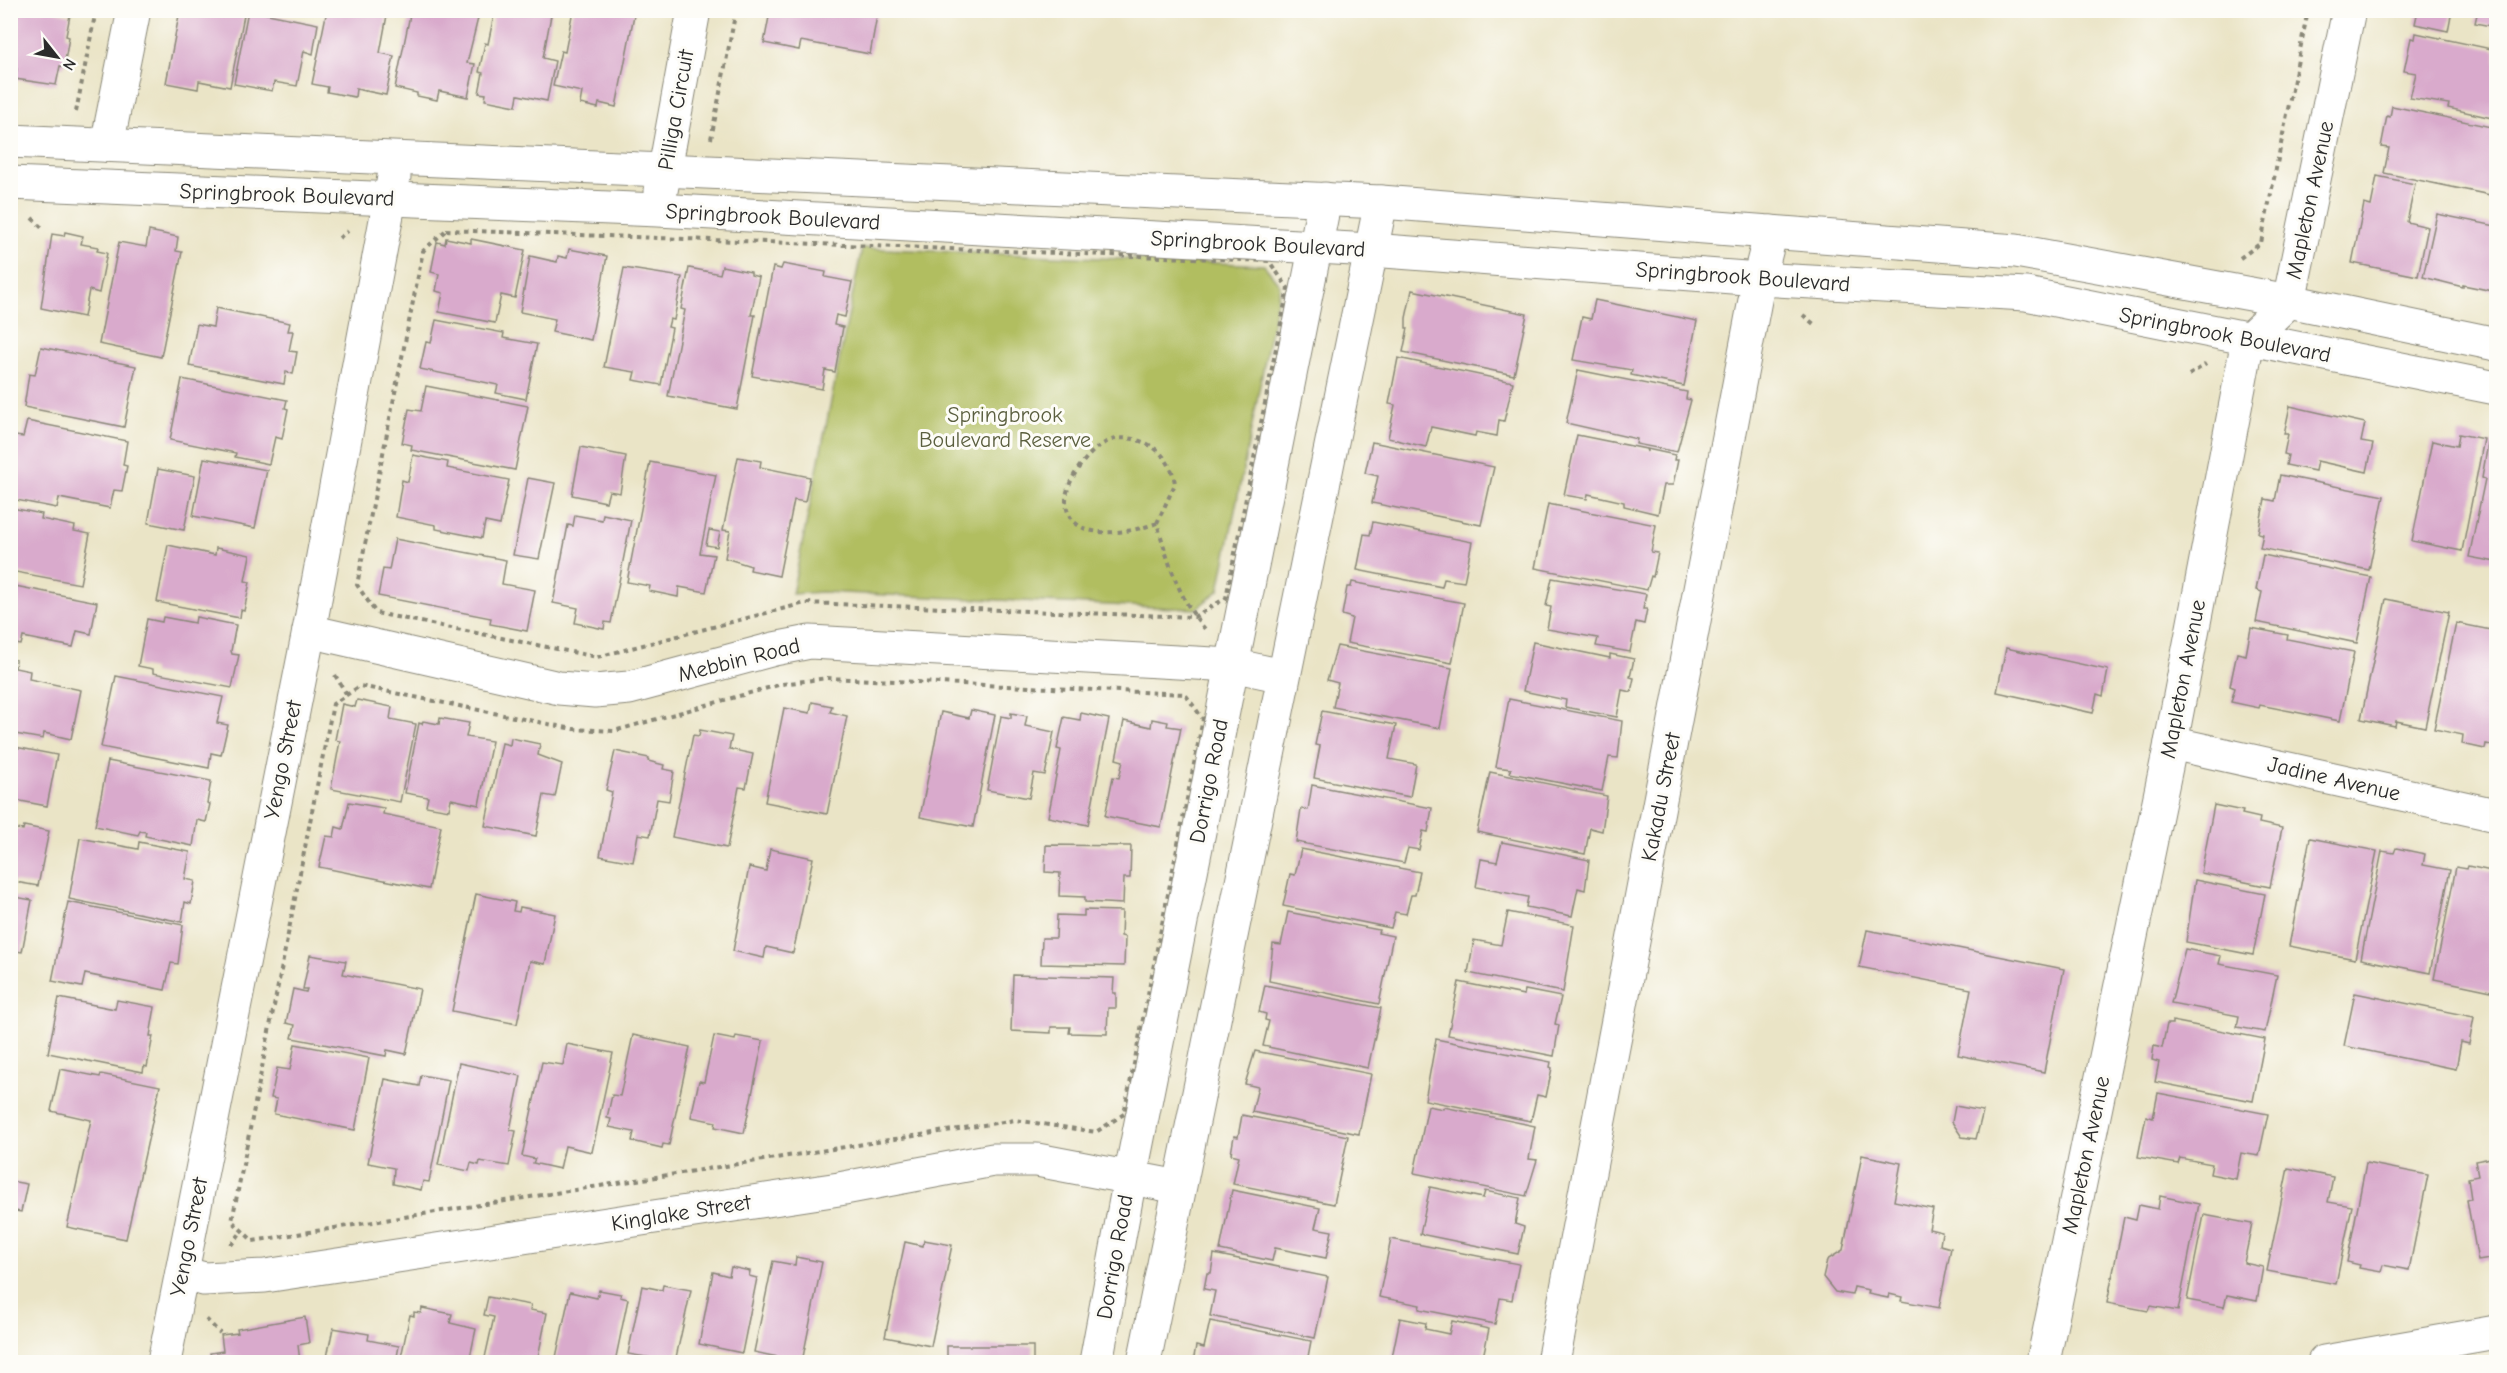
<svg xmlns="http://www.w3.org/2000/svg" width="2507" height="1373" viewBox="0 0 2507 1373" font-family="'Comic Neue',sans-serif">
<rect width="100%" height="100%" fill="#fdfcf7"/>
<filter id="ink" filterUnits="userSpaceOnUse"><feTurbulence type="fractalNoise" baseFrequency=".0167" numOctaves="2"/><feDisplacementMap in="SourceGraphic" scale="12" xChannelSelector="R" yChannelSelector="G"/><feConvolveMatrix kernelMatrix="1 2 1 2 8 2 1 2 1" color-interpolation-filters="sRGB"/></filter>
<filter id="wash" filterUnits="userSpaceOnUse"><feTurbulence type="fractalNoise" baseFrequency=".008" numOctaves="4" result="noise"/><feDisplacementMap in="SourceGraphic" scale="24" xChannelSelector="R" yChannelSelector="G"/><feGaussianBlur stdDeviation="1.35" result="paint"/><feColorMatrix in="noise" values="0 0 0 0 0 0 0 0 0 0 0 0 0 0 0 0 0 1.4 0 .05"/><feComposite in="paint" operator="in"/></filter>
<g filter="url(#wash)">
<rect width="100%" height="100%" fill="#eae4c6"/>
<polygon fill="#b1be60" stroke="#6e7446" stroke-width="1.5" points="862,248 1264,265 1280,285 1219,590 1196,609 821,592 792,594"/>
<g id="blocks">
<g fill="#d9aacc">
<polygon points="10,10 50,10 70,15 66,36 69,37 64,67 60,66 56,85 15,79 17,69 10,67"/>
<polygon points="180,10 245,10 230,87 199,81 198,89 166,83"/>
<polygon points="248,10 318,24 313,54 304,51 297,86 274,82 272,91 234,84"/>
<polygon points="327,10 388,10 380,53 394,56 386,95 356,89 355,97 327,92 328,87 312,84"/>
<polygon points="411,10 480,10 467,63 475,64 468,97 439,91 437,100 417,96 417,93 395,88"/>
<polygon points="495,10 552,10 543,58 555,61 547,101 518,95 516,106 485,100 486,94 479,93 483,73 479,72 485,43 488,44"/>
<polygon points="573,10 635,10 616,107 599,103 598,108 580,104 582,92 553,86 561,51 565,52"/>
<polygon points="762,10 878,10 870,54 801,41 799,50 764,43 769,17 761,15"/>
<polygon points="2418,10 2452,10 2448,31 2415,24"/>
<polygon points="2478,10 2496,10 2496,27 2475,23"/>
<polygon points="2416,33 2496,50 2496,96 2492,118 2448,108 2449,104 2410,98 2416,73 2404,71 2411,38 2415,39"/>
<polygon points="2392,106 2496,128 2495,196 2384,173 2389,148 2381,147 2387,116 2390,117"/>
<polygon points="2377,176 2415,184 2407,222 2428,227 2418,276 2352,263 2364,204 2371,206"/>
<polygon points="2437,214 2496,226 2496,273 2493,291 2463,285 2463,287 2423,277"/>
<polygon points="149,231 178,237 176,251 182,252 161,357 99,344 119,242 146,247"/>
<polygon points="65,232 83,236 81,244 98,247 97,251 107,253 99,293 89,290 84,317 41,308 52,234 64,236"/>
<polygon points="446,238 471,243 471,239 525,250 515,298 501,295 495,323 439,312 443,293 436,291 439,274 431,272 437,242 445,244"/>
<polygon points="569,249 607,256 591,340 552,332 555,319 520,312 530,256 557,262 558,256 567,258"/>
<polygon points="783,264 826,272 825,277 852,282 845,317 836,315 834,325 843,327 835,372 825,370 822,389 752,376 773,267 781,269"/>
<polygon points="722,266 751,272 751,275 759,277 751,315 755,315 737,409 668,396 685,310 681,309 689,268 720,274"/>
<polygon points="624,268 682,277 674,320 670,319 668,327 672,328 661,385 633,380 635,372 604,367"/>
<polygon points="1412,290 1527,314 1514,375 1403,352 1408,328 1406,328 1406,318"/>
<polygon points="1595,300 1697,321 1684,386 1631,375 1632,370 1573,360 1582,317 1591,319"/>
<polygon points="216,308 290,323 288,331 293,331 289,351 297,352 293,374 286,372 284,384 189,366 197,324 213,327"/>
<polygon points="436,320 504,333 503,338 537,344 526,399 496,393 498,385 420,369 426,342 431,343"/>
<polygon points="41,347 136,366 124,427 24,407 29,374 35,375"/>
<polygon points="1398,358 1513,382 1504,421 1499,420 1497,436 1476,432 1475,436 1431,427 1426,447 1388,438 1395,405 1389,404"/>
<polygon points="1578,370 1687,392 1686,399 1691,400 1677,452 1636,444 1637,439 1566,423"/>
<polygon points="182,379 287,400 285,408 288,409 282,439 275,437 269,464 235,457 236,453 170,440"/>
<polygon points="426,386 528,406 515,470 411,450 412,445 402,443 409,409 421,411"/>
<polygon points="2290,406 2365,423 2361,442 2373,444 2367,472 2317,461 2315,471 2286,465 2288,455 2284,454 2288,434 2284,434"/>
<polygon points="27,421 127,441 123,465 127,466 122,491 114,490 110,508 59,498 57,508 11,499 16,472 10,471 10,458 15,436 23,437"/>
<polygon points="2459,434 2484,439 2462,551 2412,541 2432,441 2457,446"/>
<polygon points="1577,435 1646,449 1647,452 1647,449 1675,455 1674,460 1678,460 1673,485 1664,485 1658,514 1624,506 1624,502 1588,494 1587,499 1564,495"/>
<polygon points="1372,442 1494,467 1481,525 1372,503 1378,476 1365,473"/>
<polygon points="2488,443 2496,445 2496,562 2469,557 2485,479 2482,478"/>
<polygon points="581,447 626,456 620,493 609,491 606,502 572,495"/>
<polygon points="413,455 448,462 447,468 509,480 500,525 485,522 482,538 436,529 436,525 396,517 402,480 408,482"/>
<polygon points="738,457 761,461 760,467 810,477 805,502 794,500 779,576 750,570 751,566 725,558 730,531 723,530"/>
<polygon points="204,458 267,470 255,528 193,516"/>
<polygon points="650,462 716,475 700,553 714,555 706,592 679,587 678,597 649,591 650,586 627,582"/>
<polygon points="158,469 195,476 184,530 148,523"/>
<polygon points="2280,475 2384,496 2369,570 2260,548 2263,534 2258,533 2265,499 2275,501"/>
<polygon points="528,478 555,483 539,559 513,555"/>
<polygon points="1548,504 1656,525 1651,552 1658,553 1653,577 1651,576 1647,590 1535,568"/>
<polygon points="12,508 42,514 41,519 75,526 74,531 90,534 80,584 10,571"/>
<polygon points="603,514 631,520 611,623 605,622 604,629 575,623 578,608 553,603 568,525 573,526 575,515 602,520"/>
<polygon points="1373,522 1472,542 1464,582 1444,579 1442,587 1357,570 1364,534 1370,535"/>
<polygon points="709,530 720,532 717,547 706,545"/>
<polygon points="395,539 506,560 502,584 535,590 527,631 490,624 491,618 378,596 383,569 389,570"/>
<polygon points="168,545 215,555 216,548 250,555 245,581 250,582 244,611 241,610 240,618 157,602"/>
<polygon points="2263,555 2371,577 2357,643 2256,622 2262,592 2256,590"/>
<polygon points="1552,578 1646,594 1643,609 1647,609 1644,624 1636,622 1630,652 1596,646 1598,638 1547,629 1551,607 1546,606"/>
<polygon points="1352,582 1464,603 1452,663 1347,643 1352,618 1342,615 1347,587 1351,587"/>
<polygon points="10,585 97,602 91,634 77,631 73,647 23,637 21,645 10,643"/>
<polygon points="2386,599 2449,612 2425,727 2396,721 2395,726 2361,719"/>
<polygon points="163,617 195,623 196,617 236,625 231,651 232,654 239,655 232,688 153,673 153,669 138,666 147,619 162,622"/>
<polygon points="2456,623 2496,631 2496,746 2486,744 2485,749 2462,744 2463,735 2434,729"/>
<polygon points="2251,628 2288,635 2287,639 2354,652 2340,721 2260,705 2259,708 2231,702 2235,688 2230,686 2237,653 2246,655"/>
<polygon points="1533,642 1610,658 1610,654 1634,659 1630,677 1634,678 1631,692 1622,690 1617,717 1565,707 1566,700 1523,691"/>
<polygon points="1337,646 1452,668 1440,728 1333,707 1338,683 1327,680"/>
<polygon points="2006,648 2108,670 2103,696 2097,694 2093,713 1997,692"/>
<polygon points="10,659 16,660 15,668 30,671 29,679 81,690 71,739 44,733 43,739 10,733"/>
<polygon points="116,676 223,697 217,723 228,725 221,755 211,753 209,768 101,747"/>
<polygon points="1509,699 1622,721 1618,758 1609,757 1602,791 1510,773 1511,769 1496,767"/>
<polygon points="357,700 392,707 390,719 416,724 400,802 331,789 340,741 335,740 342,704 355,707"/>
<polygon points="812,702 832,706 830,712 847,716 827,814 765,802 784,708 810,713"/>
<polygon points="971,710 995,715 973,827 920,817 941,712 969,718"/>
<polygon points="1322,711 1396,725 1389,759 1416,764 1410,797 1314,778 1320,746 1315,745"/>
<polygon points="1011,713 1027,716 1025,726 1054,732 1045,775 1034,773 1029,798 987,790 1001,716 1011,718"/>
<polygon points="1081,713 1109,719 1088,825 1048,817 1061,750 1057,749 1064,717 1080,720"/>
<polygon points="440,718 469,723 466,737 492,741 479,805 451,799 449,810 426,806 428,797 405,793 419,723 422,724 423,721 439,724"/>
<polygon points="1152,719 1168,722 1167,726 1181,728 1161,827 1105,816 1113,777 1119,778 1123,761 1116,759 1124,721 1151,727"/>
<polygon points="700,730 732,736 729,749 753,754 746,788 739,787 727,848 672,837 693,735 699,736"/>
<polygon points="511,738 540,744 538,755 562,764 555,797 544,795 536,836 485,826 502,743 510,745"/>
<polygon points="10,746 57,755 47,806 10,799"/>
<polygon points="615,751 649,758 648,761 664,765 663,769 674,771 669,801 657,799 650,836 638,834 633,862 600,856 612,792 606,790"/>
<polygon points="108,761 211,781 207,803 210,804 206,822 197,820 193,846 145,836 146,832 140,831 138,835 95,826"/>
<polygon points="1490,772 1607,796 1602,831 1590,828 1585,854 1477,832"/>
<polygon points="1312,785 1432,808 1428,832 1423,831 1419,850 1408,848 1404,863 1296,842 1301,809 1308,810"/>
<polygon points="349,802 384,808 383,814 441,826 429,889 319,867 326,836 334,837 336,827 343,829"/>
<polygon points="2214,805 2243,811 2242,814 2260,818 2259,823 2282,828 2270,887 2201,873"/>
<polygon points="24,826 49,831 38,886 10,881 10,828 23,830"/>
<polygon points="80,838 138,849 139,842 190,852 185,879 195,881 191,904 185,902 182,922 69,899"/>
<polygon points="2310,838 2377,851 2355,959 2289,946"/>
<polygon points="1502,842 1589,860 1585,890 1578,888 1572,916 1526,907 1528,897 1476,887 1481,859 1497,862"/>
<polygon points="1046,845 1131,846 1130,878 1124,878 1123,904 1085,902 1085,897 1059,896 1060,873 1045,872"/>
<polygon points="2396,848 2425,854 2423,865 2450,870 2430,973 2361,959 2382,851 2394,853"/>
<polygon points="770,849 813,858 793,953 766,947 764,958 733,951 749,867 766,871"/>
<polygon points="1301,849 1420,872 1415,895 1411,895 1406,914 1395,912 1391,928 1283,906 1290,874 1295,875"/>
<polygon points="2468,866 2496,872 2496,992 2434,979 2456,867 2467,869"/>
<polygon points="2195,880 2265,894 2253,955 2186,942"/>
<polygon points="476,894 515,902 513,911 519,912 520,907 555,914 545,964 530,961 517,1024 452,1011"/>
<polygon points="10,896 32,900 22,952 10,950"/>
<polygon points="68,902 183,925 178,964 171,963 165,990 85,974 82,987 52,981"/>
<polygon points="1084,910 1122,911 1121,936 1125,937 1124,966 1041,964 1042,938 1056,938 1057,915 1084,916"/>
<polygon points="1288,912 1379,930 1378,933 1393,936 1379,1004 1269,981 1273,944 1281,945"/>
<polygon points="1508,912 1574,925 1563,992 1468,973 1474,940 1501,945"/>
<polygon points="1867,930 2064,969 2044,1072 1958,1055 1971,989 1859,967"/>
<polygon points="2185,949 2221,956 2219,964 2277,975 2265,1032 2237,1027 2239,1016 2171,1003"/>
<polygon points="310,955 346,961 343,974 420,989 406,1054 387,1050 386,1056 292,1038 295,1025 286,1023 293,989 306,992 307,989 303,989"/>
<polygon points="1013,975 1114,978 1113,993 1116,993 1116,1008 1108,1008 1107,1034 1069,1033 1070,1027 1051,1027 1051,1033 1011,1031"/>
<polygon points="1459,982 1524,995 1525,990 1561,997 1555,1024 1559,1025 1554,1056 1448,1035"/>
<polygon points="1265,985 1381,1008 1368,1068 1263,1046 1269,1021 1265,1020 1266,1014 1259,1012"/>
<polygon points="2355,993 2474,1017 2469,1044 2461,1042 2456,1069 2344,1046"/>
<polygon points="59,998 115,1009 117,1000 155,1007 150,1036 153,1036 147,1067 144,1066 143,1072 48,1053"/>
<polygon points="2172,1021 2265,1039 2253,1101 2155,1082 2159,1062 2152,1060 2154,1046 2162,1048 2167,1024 2172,1024"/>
<polygon points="633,1035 690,1047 669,1145 663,1144 662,1148 632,1141 634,1132 609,1127 611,1119 607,1118 612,1095 620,1096"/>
<polygon points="714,1036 735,1040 736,1036 763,1041 744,1133 715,1127 716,1122 691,1117 699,1081 704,1082"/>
<polygon points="1436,1039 1551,1062 1550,1067 1552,1068 1546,1097 1537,1095 1531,1121 1425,1100"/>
<polygon points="295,1044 369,1058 355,1130 274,1114 277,1099 271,1098 277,1068 290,1070"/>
<polygon points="567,1044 613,1053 592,1152 565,1146 560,1169 533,1163 535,1159 522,1156 542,1062 563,1065"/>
<polygon points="1255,1051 1371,1074 1359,1134 1252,1112 1258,1087 1245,1084"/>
<polygon points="459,1063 521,1076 510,1130 516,1131 509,1166 480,1161 479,1165 471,1163 469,1171 438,1165"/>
<polygon points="60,1069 100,1077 101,1074 160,1086 126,1239 67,1227 91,1120 51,1111"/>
<polygon points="421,1075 449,1080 429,1182 423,1181 421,1190 393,1184 394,1168 368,1163 385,1079 419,1086"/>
<polygon points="2158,1093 2268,1114 2259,1156 2241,1153 2236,1179 2210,1174 2212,1164 2180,1158 2178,1164 2138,1157 2146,1116 2153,1118"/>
<polygon points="1428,1106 1443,1109 1444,1107 1535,1126 1529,1159 1537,1160 1526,1196 1414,1173"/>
<polygon points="1955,1106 1983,1111 1976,1139 1962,1137 1952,1122"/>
<polygon points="1242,1115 1348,1136 1334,1204 1233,1184 1239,1156 1231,1154 1234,1136 1238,1137"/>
<polygon points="1862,1155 1901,1163 1894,1201 1933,1209 1929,1229 1942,1232 1940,1245 1951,1248 1939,1308 1901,1301 1902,1297 1889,1294 1888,1298 1868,1294 1869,1290 1854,1287 1852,1295 1835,1292 1823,1277 1827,1260 1843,1250"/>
<polygon points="2496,1157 2496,1258 2478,1261 2467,1200 2471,1199 2468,1178 2478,1176 2475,1161"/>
<polygon points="2366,1163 2428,1175 2409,1270 2383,1265 2381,1272 2359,1268 2360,1265 2347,1262"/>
<polygon points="2288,1168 2333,1177 2328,1202 2352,1206 2336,1284 2267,1271"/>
<polygon points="10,1181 27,1184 21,1212 10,1210"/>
<polygon points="1430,1187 1483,1198 1485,1191 1520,1198 1515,1224 1524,1227 1518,1254 1420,1234"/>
<polygon points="1232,1190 1320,1208 1315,1228 1332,1231 1326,1258 1275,1248 1272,1261 1220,1250"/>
<polygon points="2160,1196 2199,1204 2178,1311 2150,1306 2148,1311 2107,1303 2124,1217 2136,1220 2139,1205 2158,1209"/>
<polygon points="2204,1215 2252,1224 2244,1263 2263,1267 2257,1301 2227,1295 2224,1307 2187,1300"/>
<polygon points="1391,1239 1519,1264 1512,1300 1500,1298 1495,1324 1419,1309 1420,1305 1379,1297"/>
<polygon points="924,1240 952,1245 931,1346 885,1337 905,1242 923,1246"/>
<polygon points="1214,1254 1328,1277 1315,1338 1210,1316 1215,1291 1204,1289 1207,1273 1211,1273"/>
<polygon points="796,1257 822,1262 802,1362 754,1352 773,1261 795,1265"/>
<polygon points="731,1267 750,1271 749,1276 757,1278 742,1353 699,1344 713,1272 729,1276"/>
<polygon points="663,1285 691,1290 675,1362 628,1354 642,1286 662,1290"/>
<polygon points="599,1290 621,1294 620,1297 628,1299 615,1362 555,1362 570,1292 597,1298"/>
<polygon points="488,1297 531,1305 530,1310 547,1313 537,1362 484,1362 494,1317 484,1315"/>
<polygon points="422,1308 452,1314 450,1323 476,1329 469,1362 400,1362 410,1315 414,1316 414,1312 421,1313"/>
<polygon points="305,1317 309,1343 298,1345 300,1362 212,1362 210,1353 223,1351 221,1335 238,1333 237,1329"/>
<polygon points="1400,1318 1426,1323 1425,1329 1449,1334 1452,1321 1489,1329 1483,1357 1493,1360 1492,1362 1391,1362"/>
<polygon points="1210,1321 1311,1341 1307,1362 1193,1362 1196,1346 1204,1348"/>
<polygon points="333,1328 369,1334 368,1340 399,1346 396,1362 326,1362"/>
<rect x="947" y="1346" width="86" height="16"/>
</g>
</g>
</g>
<g filter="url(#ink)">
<use href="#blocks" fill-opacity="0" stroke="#8a8878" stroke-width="1.5"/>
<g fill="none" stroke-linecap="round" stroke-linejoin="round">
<g stroke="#8a8878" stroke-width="35">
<g id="minor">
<polyline points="10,141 1381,202 2016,251 2289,301 2496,344"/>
<polyline points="107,145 134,10"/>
<polyline points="10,183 658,210 1371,250 1759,279 2026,294 2496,388"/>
<polyline points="661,191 694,10"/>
<polyline points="309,631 559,688 595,691 629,688 774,649 810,642 1232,665 1283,676"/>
<polyline points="2171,743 2496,815"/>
<polyline points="182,1273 204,1279 265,1276 839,1189 993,1160 1037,1160 1179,1187"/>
<polyline points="164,1362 309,631 394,177"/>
<polyline points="1096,1362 1130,1178 1325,199"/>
<polyline points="1144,1362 1381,202"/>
<polyline points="1553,1362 1759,279 1771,232"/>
<polyline points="2043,1362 2171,743 2248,340 2289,301 2349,10"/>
<polyline points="2324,1362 2496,1332"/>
</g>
</g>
<g stroke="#8a8878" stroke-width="4" stroke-dasharray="4.5 4.5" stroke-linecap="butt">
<polyline points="76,112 96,10"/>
<polyline points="711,139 736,10"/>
<polyline points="32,218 42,228"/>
<polygon points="446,230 1269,261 1288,288 1226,598 1194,617 805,603 597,657 376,613 357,585 423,251"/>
<polyline points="339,238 348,231"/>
<polyline points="2240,258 2261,243 2308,10"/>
<polyline points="1803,315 1815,325"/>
<polyline points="2189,375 2206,364"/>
<path d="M1157,523C1131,533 1066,545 1066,500C1066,478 1094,442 1116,439C1125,437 1135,439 1143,442C1161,449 1173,466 1175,484L1157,523C1168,561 1178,598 1205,629"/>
<polyline points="335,675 347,695"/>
<polygon points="827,678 1185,694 1203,719 1124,1114 1096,1132 1015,1120 253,1241 232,1221 333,704 360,686 573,729 614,731 782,684"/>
<polyline points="231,1245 242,1231"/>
<polyline points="206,1319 220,1333"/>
<polyline points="1997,1360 2002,1362"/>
</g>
<use href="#minor" stroke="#fff" stroke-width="33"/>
</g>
</g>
<g text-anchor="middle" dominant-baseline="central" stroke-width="6" stroke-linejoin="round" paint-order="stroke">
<g font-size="22" fill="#2b2b2b" stroke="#fdfcf7">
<text transform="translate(676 110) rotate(-80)">Pilliga Circuit</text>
<text transform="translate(287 195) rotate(2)">Springbrook Boulevard</text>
<text transform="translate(2310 200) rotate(-78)">Mapleton Avenue</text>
<text transform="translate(773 217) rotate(3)">Springbrook Boulevard</text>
<text transform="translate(1258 244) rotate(3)">Springbrook Boulevard</text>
<text transform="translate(1743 277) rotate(4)">Springbrook Boulevard</text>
<text transform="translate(2225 335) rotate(11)">Springbrook Boulevard</text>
<text transform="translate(739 660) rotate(-14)">Mebbin Road</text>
<text transform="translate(2183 679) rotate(-79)">Mapleton Avenue</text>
<text transform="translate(283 760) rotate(-79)">Yengo Street</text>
<text transform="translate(2334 779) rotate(13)">Jadine Avenue</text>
<text transform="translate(1209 781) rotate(-79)">Dorrigo Road</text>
<text transform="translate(1661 797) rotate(-79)">Kakadu Street</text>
<text transform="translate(2086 1155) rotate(-78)">Mapleton Avenue</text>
<text transform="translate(681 1213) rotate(-9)">Kinglake Street</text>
<text transform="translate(189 1237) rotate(-79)">Yengo Street</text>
<text transform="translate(1115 1257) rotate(-80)">Dorrigo Road</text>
</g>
<g font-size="22" fill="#5a5e3e" stroke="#fdfcf7">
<text x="1005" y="415">Springbrook<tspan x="1005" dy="25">Boulevard Reserve</tspan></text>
</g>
</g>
<rect width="2507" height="1373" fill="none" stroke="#fdfcf7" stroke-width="36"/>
<g transform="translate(57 57) rotate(121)" stroke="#fdfcf7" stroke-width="4.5" paint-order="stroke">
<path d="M0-4.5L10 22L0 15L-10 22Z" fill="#2b2b2b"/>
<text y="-9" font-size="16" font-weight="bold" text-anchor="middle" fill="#2b2b2b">N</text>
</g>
</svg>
